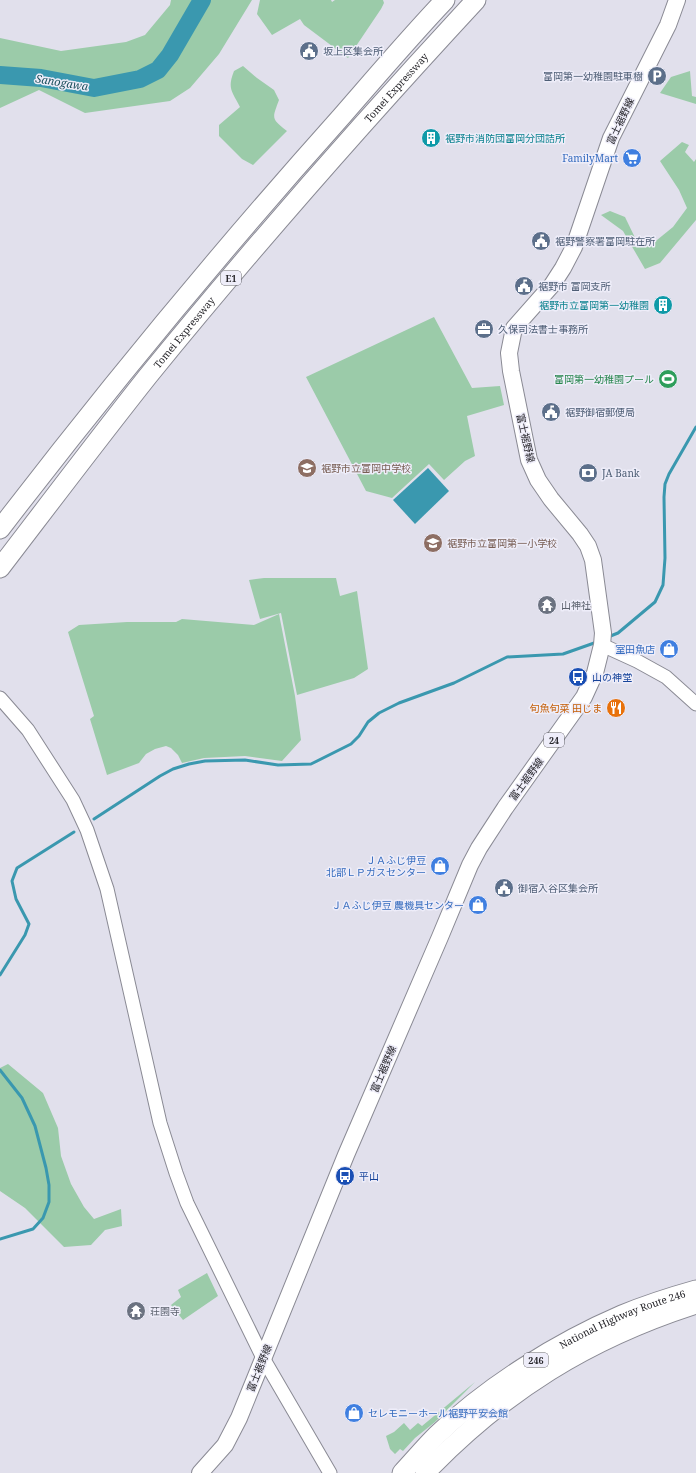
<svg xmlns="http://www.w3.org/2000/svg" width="696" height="1473" viewBox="0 0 696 1473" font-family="'Noto Serif','Noto Sans JP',serif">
<rect width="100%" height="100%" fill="#e1e0ec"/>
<g fill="#9bcba9">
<polygon points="171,0 252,0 219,54 190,88 170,101 85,113 39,90 0,108 0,38 61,51 126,42 145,35 170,5"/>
<polygon points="260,0 331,0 332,2 335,0 383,0 384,3 381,9 348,58 304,25 300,19 272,35 257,14"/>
<path d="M243,66L257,78L274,90L279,100C272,119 271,118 287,131L253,165L242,159L219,136V125L240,107C232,91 227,89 234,71Z"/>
<polygon points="690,71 692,96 696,97 696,104 660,93 671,77"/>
<polygon points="682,142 689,145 685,152 694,162 696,159 696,220 660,263 645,269 623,231 601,215 610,211 625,217 639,246 657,240 673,227 687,208 679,190 660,161"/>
<polygon points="434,317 472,388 500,386 504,405 467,416 475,456 465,461 444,480 429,464 392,498 366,491 306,377"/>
<polygon points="264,578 336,578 340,596 357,591 368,669 354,678 297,695 281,613 260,619 249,580"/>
<polygon points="279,614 295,696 301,740 282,761 245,756 204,758 182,763 178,755 171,748 166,746 155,749 146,754 139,763 107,775 90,719 94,716 68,632 79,625 127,622 176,622 182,619 254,625"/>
<polygon points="8,1064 43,1093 58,1128 61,1156 71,1184 84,1207 94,1219 121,1209 122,1226 105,1230 91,1245 64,1247 25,1208 0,1191 0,1068"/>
<polygon points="207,1273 218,1296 183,1320 171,1305 181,1297 178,1290"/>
<polygon points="475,1382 435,1422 415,1438 403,1451 400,1449 395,1454 390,1449 386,1436 394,1432 404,1423 410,1430 418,1423 422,1426"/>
</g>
<g fill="#3a98af">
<polygon points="668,370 676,377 667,388 659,381"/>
<polygon points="428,468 449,491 415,524 393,500"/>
</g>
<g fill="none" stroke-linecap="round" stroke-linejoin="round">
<g stroke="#3a98af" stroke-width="3">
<polyline points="608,637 618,633 655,602 663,585 665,558 664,497 665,484 669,474 696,427"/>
<polyline points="94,819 160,776 173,769 189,764 205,761 245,760 278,765 311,764 351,744 359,736 368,722 379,713 399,703 454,683 507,657 563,654 597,642"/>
<polyline points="0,975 25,935 29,924 16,899 12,881 17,868 74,832"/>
<polyline points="0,1070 22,1098 35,1126 46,1168 49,1185 49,1202 43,1218 33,1229 0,1239"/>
</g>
<polyline stroke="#3a98af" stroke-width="18" points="0,75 41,78 94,88 140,79 158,70 170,55 202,0"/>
<g stroke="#8a8a94" stroke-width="15">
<g id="minor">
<polyline points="602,645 637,661 666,677 696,704"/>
<polyline points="0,698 28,730 73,800 87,830 107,889 160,1123 176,1173 187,1203 263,1358 330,1473"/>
</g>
</g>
<g stroke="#8a8a94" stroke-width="18">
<polyline id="major" points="200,1473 225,1445 239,1418 346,1155 440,937 470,865 479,848 505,808 584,697 595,673 602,645 603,633 593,560 588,546 580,534 551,499 538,480 529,460 511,371 509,353 514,328 552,285 563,268 574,247 611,138 668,25 677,0"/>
</g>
<g stroke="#8a8a94" stroke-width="21">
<g id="highway">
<path d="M0,529C109,387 222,250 341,117C375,78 409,38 445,0"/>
<path id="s1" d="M0,568C49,504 98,439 148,376C253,247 363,122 476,0"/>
<path id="s2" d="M402,1473C414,1460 425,1447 437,1435C488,1386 557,1343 622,1315C646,1305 671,1297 696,1290"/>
<path d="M425,1473C504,1391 587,1339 696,1304"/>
</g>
</g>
<use href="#minor" stroke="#fff" stroke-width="13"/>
<use href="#major" stroke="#fff" stroke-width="16"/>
<use href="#highway" stroke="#fff" stroke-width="19"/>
</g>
<defs>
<g id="civic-disc" transform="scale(1)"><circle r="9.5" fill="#5c6f8a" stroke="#eeedf9"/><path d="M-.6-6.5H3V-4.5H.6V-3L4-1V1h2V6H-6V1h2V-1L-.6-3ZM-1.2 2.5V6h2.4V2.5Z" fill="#fff"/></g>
<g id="parking-disc" transform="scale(1)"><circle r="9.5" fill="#5c6f8a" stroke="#eeedf9"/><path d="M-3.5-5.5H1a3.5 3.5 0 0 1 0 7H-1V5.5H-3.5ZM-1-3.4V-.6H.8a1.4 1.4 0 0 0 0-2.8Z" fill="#fff"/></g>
<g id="building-disc" transform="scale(1)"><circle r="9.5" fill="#0f9aa8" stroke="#eeedf9"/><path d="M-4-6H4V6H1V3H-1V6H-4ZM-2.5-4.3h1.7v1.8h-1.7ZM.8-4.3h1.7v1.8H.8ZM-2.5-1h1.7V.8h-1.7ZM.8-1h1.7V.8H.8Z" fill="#fff"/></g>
<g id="supermarket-disc" transform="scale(1)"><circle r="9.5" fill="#3f7fe0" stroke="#eeedf9"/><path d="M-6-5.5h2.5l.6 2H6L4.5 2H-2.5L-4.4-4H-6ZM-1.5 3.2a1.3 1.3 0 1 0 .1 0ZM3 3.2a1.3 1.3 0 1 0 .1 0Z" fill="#fff"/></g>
<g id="office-disc" transform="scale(1)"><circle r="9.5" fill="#5c6f8a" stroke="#eeedf9"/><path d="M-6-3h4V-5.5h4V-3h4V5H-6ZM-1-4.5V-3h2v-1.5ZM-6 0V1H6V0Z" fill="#fff"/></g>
<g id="stadium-disc" transform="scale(1)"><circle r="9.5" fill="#2e9e5b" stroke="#eeedf9"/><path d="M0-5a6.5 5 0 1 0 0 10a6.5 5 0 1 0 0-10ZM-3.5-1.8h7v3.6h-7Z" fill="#fff"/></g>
<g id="school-disc" transform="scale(1)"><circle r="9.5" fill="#8d6e63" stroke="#eeedf9"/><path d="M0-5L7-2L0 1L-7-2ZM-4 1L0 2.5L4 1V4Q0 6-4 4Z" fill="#fff"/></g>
<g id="bank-disc" transform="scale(1)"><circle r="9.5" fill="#5c6f8a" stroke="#eeedf9"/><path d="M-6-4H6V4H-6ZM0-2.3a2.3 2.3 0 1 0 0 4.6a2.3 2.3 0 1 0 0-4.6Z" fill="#fff"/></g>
<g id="temple-disc" transform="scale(1)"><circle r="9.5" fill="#6b7280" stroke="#eeedf9"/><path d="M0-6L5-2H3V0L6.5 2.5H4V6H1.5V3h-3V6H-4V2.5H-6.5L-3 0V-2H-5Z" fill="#fff"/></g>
<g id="shop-disc" transform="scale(1)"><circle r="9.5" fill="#3f7fe0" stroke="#eeedf9"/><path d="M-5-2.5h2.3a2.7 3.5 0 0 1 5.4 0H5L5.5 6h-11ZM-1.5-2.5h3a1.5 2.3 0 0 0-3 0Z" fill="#fff"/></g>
<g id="bus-disc" transform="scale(1)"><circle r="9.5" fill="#1a4fb4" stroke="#eeedf9"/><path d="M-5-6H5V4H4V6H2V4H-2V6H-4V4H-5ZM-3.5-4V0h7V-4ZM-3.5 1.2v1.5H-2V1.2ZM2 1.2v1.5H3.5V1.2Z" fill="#fff"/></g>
<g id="restaurant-disc" transform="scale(1)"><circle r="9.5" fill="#e8710a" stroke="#eeedf9"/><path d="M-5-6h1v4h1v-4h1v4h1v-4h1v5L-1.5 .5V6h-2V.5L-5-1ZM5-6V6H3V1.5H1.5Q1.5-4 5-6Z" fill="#fff"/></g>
</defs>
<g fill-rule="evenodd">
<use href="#civic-disc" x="309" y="51"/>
<use href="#parking-disc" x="657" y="76"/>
<use href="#building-disc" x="431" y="138"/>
<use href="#supermarket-disc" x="632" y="158"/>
<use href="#civic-disc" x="541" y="241"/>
<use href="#civic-disc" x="524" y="286"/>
<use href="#building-disc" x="663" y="305"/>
<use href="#office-disc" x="484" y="329"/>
<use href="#stadium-disc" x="668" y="379"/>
<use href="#civic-disc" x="551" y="412"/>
<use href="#school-disc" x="307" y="468"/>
<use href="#bank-disc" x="588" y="473"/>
<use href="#school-disc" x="433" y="543"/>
<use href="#temple-disc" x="547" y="605"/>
<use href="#shop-disc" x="669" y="649"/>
<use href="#bus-disc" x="578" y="677"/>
<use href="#restaurant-disc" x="616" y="708"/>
<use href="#shop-disc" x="440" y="866"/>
<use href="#civic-disc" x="504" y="888"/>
<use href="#shop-disc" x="478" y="905"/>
<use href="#bus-disc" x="345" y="1176"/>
<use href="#temple-disc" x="136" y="1311"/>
<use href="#shop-disc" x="354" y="1413"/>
</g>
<g text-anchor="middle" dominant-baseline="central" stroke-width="3" stroke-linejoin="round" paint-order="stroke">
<g fill="#eeedf9" stroke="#636269" stroke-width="1">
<rect x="221" y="271" width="20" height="14" rx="3"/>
<rect x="544" y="733" width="20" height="14" rx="3"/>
<rect x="524" y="1353" width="24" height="14" rx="3"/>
</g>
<g font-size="9" font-weight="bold" fill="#27262b">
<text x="231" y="278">E1</text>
<text x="554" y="740">24</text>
<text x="536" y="1360">246</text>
</g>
<g font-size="10" fill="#4e5e75" stroke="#eeedf9" text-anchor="start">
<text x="323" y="51">坂上区集会所</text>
<text x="643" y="76" text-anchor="end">富岡第一幼稚園駐車樹</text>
<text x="555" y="241">裾野警察署富岡駐在所</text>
<text x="538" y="286">裾野市 富岡支所</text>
<text x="498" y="329">久保司法書士事務所</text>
<text x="565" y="412">裾野御宿郵便局</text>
<text x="602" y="473">JA Bank</text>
<text x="518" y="888">御宿入谷区集会所</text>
</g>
<g font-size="10" fill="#27262b" stroke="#eeedf9">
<text stroke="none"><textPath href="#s1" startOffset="623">Tomei Expressway</textPath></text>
<text transform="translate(620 121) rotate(-65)">富士裾野線</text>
<text stroke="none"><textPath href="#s1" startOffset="299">Tomei Expressway</textPath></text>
<text transform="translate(526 438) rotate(77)">富士裾野線</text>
<text transform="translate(526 779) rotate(-54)">富士裾野線</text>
<text transform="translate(383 1069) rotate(-67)">富士裾野線</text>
<text stroke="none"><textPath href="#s2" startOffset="272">National Highway Route 246</textPath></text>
<text transform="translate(259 1368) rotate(-68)">富士裾野線</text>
</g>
<g font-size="10" fill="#0d838f" stroke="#eeedf9" text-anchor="start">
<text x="445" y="138">裾野市消防団富岡分団詰所</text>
<text x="649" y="305" text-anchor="end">裾野市立富岡第一幼稚園</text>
</g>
<g font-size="10" fill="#366cbe" stroke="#eeedf9" text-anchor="end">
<text x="618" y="158">FamilyMart</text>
<text x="655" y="649">室田魚店</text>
<text x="426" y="860">ＪＡふじ伊豆<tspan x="426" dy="12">北部ＬＰガスセンター</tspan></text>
<text x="464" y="905">ＪＡふじ伊豆 農機具センター</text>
<text x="368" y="1413" text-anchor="start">セレモニーホール裾野平安会館</text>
</g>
<g font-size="10" fill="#27864d" stroke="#eeedf9" text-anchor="end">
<text x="654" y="379">富岡第一幼稚園プール</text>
</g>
<g font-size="10" fill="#785e54" stroke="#eeedf9" text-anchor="start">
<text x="321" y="468">裾野市立富岡中学校</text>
<text x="447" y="543">裾野市立富岡第一小学校</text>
</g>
<g font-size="10" fill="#5b616d" stroke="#eeedf9" text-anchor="start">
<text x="561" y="605">山神社</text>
<text x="150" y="1311">荘園寺</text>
</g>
<g font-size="10" fill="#164399" stroke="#eeedf9" text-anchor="start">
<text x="592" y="677">山の神堂</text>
<text x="359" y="1176">平山</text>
</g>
<g font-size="10" fill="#c56008" stroke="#eeedf9" text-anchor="end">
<text x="602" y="708">旬魚旬菜 田じま</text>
</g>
<g font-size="11" font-style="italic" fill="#194e5b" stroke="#eeedf9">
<text transform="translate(62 82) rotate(9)">Sanogawa</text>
</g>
</g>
</svg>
